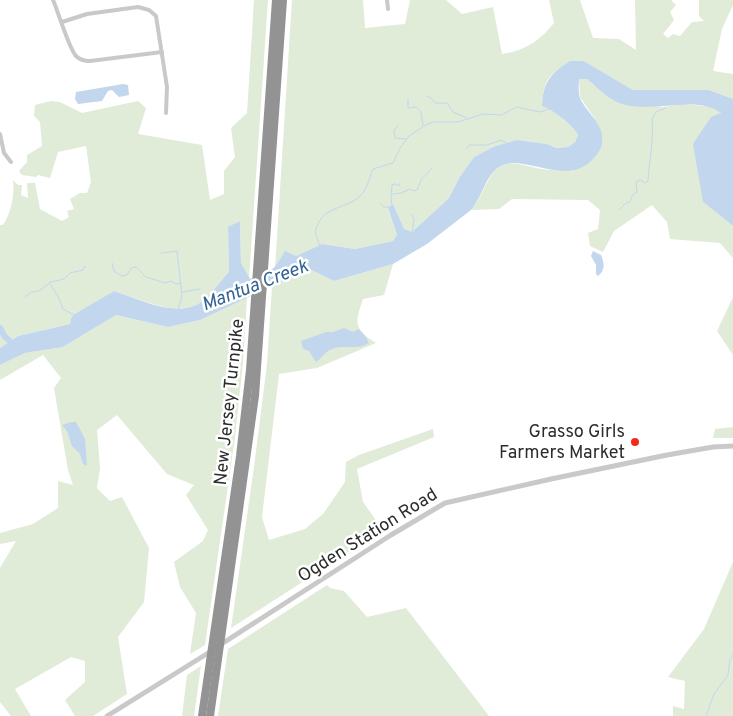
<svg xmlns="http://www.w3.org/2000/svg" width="733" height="716" viewBox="0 0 733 716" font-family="Overpass,sans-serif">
<rect width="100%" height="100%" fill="#fff"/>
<g fill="#e0ebd8">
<path d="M254,0H268L249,279L241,263L240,221L228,228L229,272C220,281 208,300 196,305C172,316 138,298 114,291L71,318L70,324L18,336L0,348V225H3C11,214 15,193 13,180L18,185H22L21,195L28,198L27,183H35L40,209L62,221L69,217L67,211L74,209L70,199L80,193H87L91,182L86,146L58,152L50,178L38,175L36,177L22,175L19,171L27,162V155L42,146L40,122L34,116L35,105L51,101L60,102L82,113L138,101L146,108L138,134L202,145L210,200L224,194V171L235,157L231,128L247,113Z"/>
<path d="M292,0H363L365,28L405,24L410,0H446L462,14L493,7L502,54C524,51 540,41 554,23L549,0H580L593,38L619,39L636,50L635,0H671L676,5L670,12L674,20L663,34L668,38L673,34L680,36L692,22L704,21L699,16V0H733V5L722,29L713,71L733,74V99L709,90H633L584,61C555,70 544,71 542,106C553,110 573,125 578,135L575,142L568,147L556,148L547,144L517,140L495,146L474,157L459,178L449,198L412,232L404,230L393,204L388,209L397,235L393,241L355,249L322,244L296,256L275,269Z"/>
<path d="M579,79H587L612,100L663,107L683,104L714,107L722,114L703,202L733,226V258L720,243L670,239L667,222L652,205L614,231L603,252L590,246L588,233L598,229L600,210L588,200L512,199L499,209L471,210C481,199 484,185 493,173C505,157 525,166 541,169C551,170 562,171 573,171L595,119L580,97Z"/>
<path d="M393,264L384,295L363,299C355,323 353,329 376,343L317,368L279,374L262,517L269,540L305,529L323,514L345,482L346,462L359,455L433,429L434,437L357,469L363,502L383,530L231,628L254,467L267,364L272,286L312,269L334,281Z"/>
<polygon points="247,297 243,362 235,437 205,645 190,654 196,613 180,587 174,562 203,541 208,530 186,495 194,485 167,474 117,415 97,430 100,468 97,488 110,501 122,497 149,548 144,602 118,637 127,694 93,716 75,716 65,700 85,682 85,661 71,657 15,689 31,716 11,716 0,702 0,568 16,541 0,544 0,533 33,524 58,508 58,481 73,485 68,470 54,388 61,378 43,355 0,380 0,365 25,353 63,347 116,315 168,327 200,320"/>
<polygon points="733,297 733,355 717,331"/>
<polygon points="733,427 733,438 713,438 715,429"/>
<polygon points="733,562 733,716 673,716 673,706 684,709 685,681 668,677 704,629"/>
<polygon points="327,585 330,588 344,591 367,617 406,608 489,716 218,716 228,649"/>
<polygon points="201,666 194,716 182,716 187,675"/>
</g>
<g fill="#c2d7ed">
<path d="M570,61H584L633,90H709L733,99V226L703,202L693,144L711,117L721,113C694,92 643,119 611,99C603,94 595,85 587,79H579C579,84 578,92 580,98C586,112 605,125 602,142C602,148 597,155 593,159C567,188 526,154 501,166C486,173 482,198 471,210L427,244L393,264L334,281L312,270L272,286L200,320L168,327L116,315L63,347L25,353L0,365V348L18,336L70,324L71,318L75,314L114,291C139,299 171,316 196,305C208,300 220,281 229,272L228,227L240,221L241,263L250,279C272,271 273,272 285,251L296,256L322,244L355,249L393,241L397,235L388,208L393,204L404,229L412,232L449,198L459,178L474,157L495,146L517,140L547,144L556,148L568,147L575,142L578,135C573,125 553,110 542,106C543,82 550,74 570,61Z"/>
<polygon points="123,84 128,85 129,95 119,97 112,90 108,91 102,101 78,104 75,99 76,92"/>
<path d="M593,251L601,255C604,262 606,270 598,276L596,274V265L591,256Z"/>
<path d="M344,328L353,332L359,329L366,337L369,343C357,351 344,344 332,349C324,352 322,358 316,362L309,351L303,349L301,341L326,332H333Z"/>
<polygon points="72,422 76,422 85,439 87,466 83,464 80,454 72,446 67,431 62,425"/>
</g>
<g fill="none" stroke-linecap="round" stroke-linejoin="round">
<g stroke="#c2d7ed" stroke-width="1">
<polyline points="427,96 432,99 435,103 447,103 453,112 467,118"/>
<polyline points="408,99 408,108 416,107 421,112 423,125"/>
<polyline points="398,125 394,131 395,138 406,139"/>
<polyline points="467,148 469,145 487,145 501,140 507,143"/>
<polyline points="393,194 401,193 410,189 414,191 417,190 421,180 432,168"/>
<polyline points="380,203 384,207 391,207"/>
<polyline points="392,205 391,200 392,185 395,184 399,186 400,183"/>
<path d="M619,210L626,203L630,202L632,196L637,192L636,182L640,180L645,183L648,181C649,160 654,141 652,119L657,111L664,109L666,107"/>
<polyline points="411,214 414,219 412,233"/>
<path d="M320,247L315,232C322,205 344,210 359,197C367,191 369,178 373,169L393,163L400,148L409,136L424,126L433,122H458L483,114L501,115L517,107L540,112L549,109"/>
<polyline points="161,253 177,251 182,296 178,310"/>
<polyline points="112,263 114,271 122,276 127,275 131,268 136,267 146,277 165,283 171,281 176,284 181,283"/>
<polyline points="50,284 58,296 63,309 74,315"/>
<polyline points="182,292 200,289"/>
<polyline points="25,297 31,292 39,291 51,282 64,279 70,273 83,270 85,266"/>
<polyline points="706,716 714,694 728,675 730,659 733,655"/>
</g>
<polyline stroke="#c2d7ed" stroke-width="6" points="0,328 5,337 17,347"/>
<g stroke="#c9c9c9" stroke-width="4">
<path d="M53,0C58,11 69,49 76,56C80,60 85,61 90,61L162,52"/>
<polyline points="387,0 388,9"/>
<polyline points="62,22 87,14 138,7 149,10 156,16 167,87 166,113"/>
<polyline points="0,134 4,153 11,162"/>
</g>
<g stroke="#c9c9c9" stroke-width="5">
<polyline points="220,645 391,535 445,503 551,479 667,455 713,447 733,446"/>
<polyline points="107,716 213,650"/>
</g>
<g stroke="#939393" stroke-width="8">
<polyline points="202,716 240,456 250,370 276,0"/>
<polyline points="210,716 255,396 283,0"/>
</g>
</g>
<circle fill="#f22b1f" stroke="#fff" stroke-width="2" cx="635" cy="442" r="5"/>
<g text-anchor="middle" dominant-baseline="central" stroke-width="5" stroke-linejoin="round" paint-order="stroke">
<g font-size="18" fill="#2c2c2c" stroke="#fff">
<text transform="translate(230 402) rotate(-84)">New Jersey Turnpike</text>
<text transform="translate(368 536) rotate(-32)">Ogden Station Road</text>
</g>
<g font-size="18" fill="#2c2c2c" stroke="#fff" text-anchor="end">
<text x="625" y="432">Grasso Girls<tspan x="625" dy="21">Farmers Market</tspan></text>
</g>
<g font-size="19" font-style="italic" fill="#356394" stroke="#fff">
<text transform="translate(255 286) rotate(-21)">Mantua Creek</text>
</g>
</g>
</svg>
